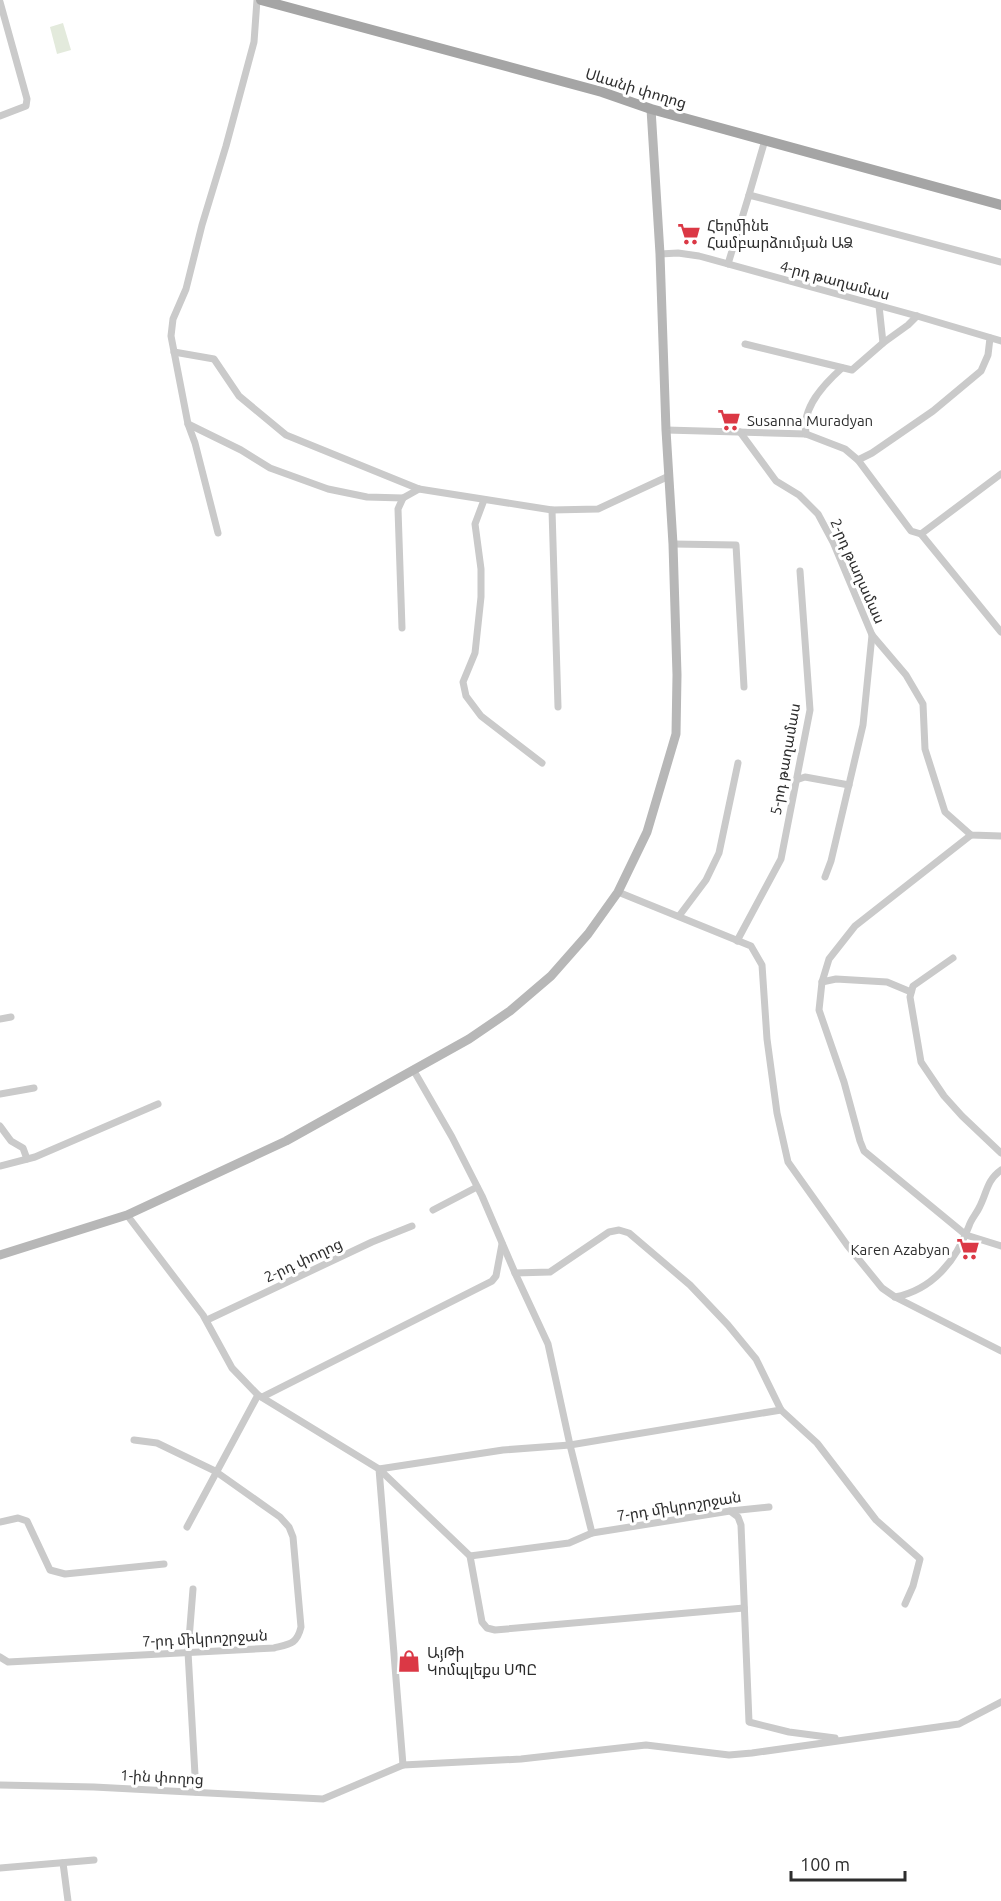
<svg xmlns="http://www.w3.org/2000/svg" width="1001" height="1901" viewBox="0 0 1001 1901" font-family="Ubuntu,'Noto Sans Armenian',sans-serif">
<rect width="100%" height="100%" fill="#fff"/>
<polygon fill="#e3eadc" points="63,23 71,50 57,54 50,27"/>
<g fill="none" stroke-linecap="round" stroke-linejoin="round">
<g stroke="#cacaca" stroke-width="7">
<polyline points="0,2 27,99 26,106 0,116"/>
<polyline points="749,195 765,140"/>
<polyline points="660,254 678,253 699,256 917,316 1001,341"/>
<polyline points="728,264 749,195 1001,262"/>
<polyline points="883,343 908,325 917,316"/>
<polyline points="745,344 852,370 883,343 879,306"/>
<polyline points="174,352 214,359 239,396 286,435 419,489 552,510 598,509 669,476"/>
<polyline points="188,424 241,450 270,468 328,489 367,497 403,498"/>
<polyline points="666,430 806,434 845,449 858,460 911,531 921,534 1001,474"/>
<polyline points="740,432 776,481 799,495 818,514 833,542 872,635 906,675 923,704 925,749 945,812 971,835 1001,836"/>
<path d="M806,434C801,408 824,384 842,368"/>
<polyline points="858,460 872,453 933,411 981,371 988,355 990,338"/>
<polyline points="484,500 475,524 481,569 481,597 475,653 463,682 466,696 481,716 542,763"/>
<polyline points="552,510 558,707"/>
<polyline points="218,533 195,443 188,424 171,336 173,319 186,289 202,225 226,146 254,42 257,0"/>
<polyline points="921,534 1001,632"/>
<polyline points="673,544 736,545 744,687"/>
<polyline points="402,628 398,509 403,498 419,489"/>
<polyline points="796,780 805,777 849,785"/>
<polyline points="971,835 855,926 829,959 822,982 819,1010 844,1082 860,1141 864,1151 966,1235 1001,1246"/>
<polyline points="825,877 831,861 863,725 872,635"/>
<polyline points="618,892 751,946 762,965 767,1039 777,1113 788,1162 847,1245 882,1288 895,1297 1001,1351"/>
<polyline points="679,916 706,880 719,853 738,763"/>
<polyline points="737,941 781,859 810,710 800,571"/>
<polyline points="953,958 913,986 910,997 921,1062 944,1096 962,1116 1001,1153"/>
<polyline points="822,982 836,979 887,982 911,992"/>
<polyline points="0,1019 11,1017"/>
<polyline points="414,1071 452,1137 482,1196 515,1273 548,1344 570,1445 592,1533"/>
<polyline points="0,1094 34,1088"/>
<polyline points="0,1126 11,1141 23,1148 27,1159"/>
<polyline points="0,1166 35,1157 158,1104"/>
<polyline points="433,1210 477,1187"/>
<polyline points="127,1215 203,1315 232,1368 258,1395 379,1469 403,1765"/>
<polyline points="515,1273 550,1272 609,1232 619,1230 629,1233 690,1285 728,1325 756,1359 781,1410 817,1443 876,1520 920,1559 913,1586 905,1604"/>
<path d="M895,1297C932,1290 956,1261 969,1226C971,1219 977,1213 980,1206C987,1192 987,1180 1001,1170"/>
<polyline points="207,1320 372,1242 412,1226"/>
<polyline points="262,1397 492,1281 496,1276 502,1244"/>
<polyline points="769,1507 730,1511 592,1533 569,1543 470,1556 379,1469 503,1450 570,1445 781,1410"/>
<polyline points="730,1511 738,1517 741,1525 749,1722 789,1732 835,1738"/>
<polyline points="0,1522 18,1518 27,1521 50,1570 65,1574 164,1564"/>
<polyline points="187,1527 258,1395"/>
<polyline points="470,1556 482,1622 487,1628 495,1630 744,1608"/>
<polyline points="193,1589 188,1652 196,1792"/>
<path d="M0,1657L8,1662L274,1648C290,1644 297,1644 301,1627L293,1537L289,1527L280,1517L215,1471L157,1443L134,1440"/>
<polyline points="0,1785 94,1787 323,1799 403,1765 521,1759 646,1745 729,1755 752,1753 959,1724 1001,1702"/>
<polyline points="63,1863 68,1901"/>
<polyline points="0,1868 94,1860"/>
</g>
<polyline stroke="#b7b7b7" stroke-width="9" points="0,1255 127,1215 286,1141 469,1039 510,1011 551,976 588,934 618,892 647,832 676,734 677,675 673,544 666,430 660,254 651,109"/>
<polyline stroke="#a5a5a5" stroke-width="10" points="261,0 602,92 651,109 1001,205"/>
</g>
<defs>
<g id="supermarket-bare" transform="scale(1.8)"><path d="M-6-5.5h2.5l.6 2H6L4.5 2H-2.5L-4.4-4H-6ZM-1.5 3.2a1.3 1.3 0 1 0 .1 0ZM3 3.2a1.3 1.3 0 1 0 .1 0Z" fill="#db3845" stroke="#fff" stroke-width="2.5" paint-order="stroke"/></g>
<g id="shop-bare" transform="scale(1.8)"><path d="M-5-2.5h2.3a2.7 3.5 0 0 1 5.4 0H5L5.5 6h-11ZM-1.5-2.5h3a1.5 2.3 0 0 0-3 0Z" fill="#db3845" stroke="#fff" stroke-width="2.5" paint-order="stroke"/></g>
</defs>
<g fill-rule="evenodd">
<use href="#supermarket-bare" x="689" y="234"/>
<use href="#supermarket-bare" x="729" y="420"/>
<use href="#supermarket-bare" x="968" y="1249"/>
<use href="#shop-bare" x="409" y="1661"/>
</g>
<g text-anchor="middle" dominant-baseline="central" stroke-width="6" stroke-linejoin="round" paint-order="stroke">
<g font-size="15" fill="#2d2d2d" stroke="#fff">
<text transform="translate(636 88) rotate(17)">Սևանի փողոց</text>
<text transform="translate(835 280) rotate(15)">4-րդ թաղամաս</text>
<text transform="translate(858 571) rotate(66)">2-րդ թաղամաս</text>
<text transform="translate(785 759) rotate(-80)">5-րդ թաղամաս</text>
<text transform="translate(303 1260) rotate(-25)">2-րդ փողոց</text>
<text transform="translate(679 1506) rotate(-9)">7-րդ միկրոշրջան</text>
<text transform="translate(205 1638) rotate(-3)">7-րդ միկրոշրջան</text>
<text transform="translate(162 1777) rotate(3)">1-ին փողոց</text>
</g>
<g font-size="15" fill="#2d2d2d" stroke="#fff" text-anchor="start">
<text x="707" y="225">Հերմինե<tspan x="707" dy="17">Համբարձումյան ԱՁ</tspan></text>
<text x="747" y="420">Susanna Muradyan</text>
<text x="950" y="1249" text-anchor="end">Karen Azabyan</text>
<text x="427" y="1652">ԱյԹի<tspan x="427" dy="17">Կոմպլեքս ՍՊԸ</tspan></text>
</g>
</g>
<path d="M791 1871v9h114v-9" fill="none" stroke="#2d2d2d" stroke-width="3"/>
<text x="800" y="1871" font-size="18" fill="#2d2d2d" stroke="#ffffff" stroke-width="4.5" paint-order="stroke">100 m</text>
</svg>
